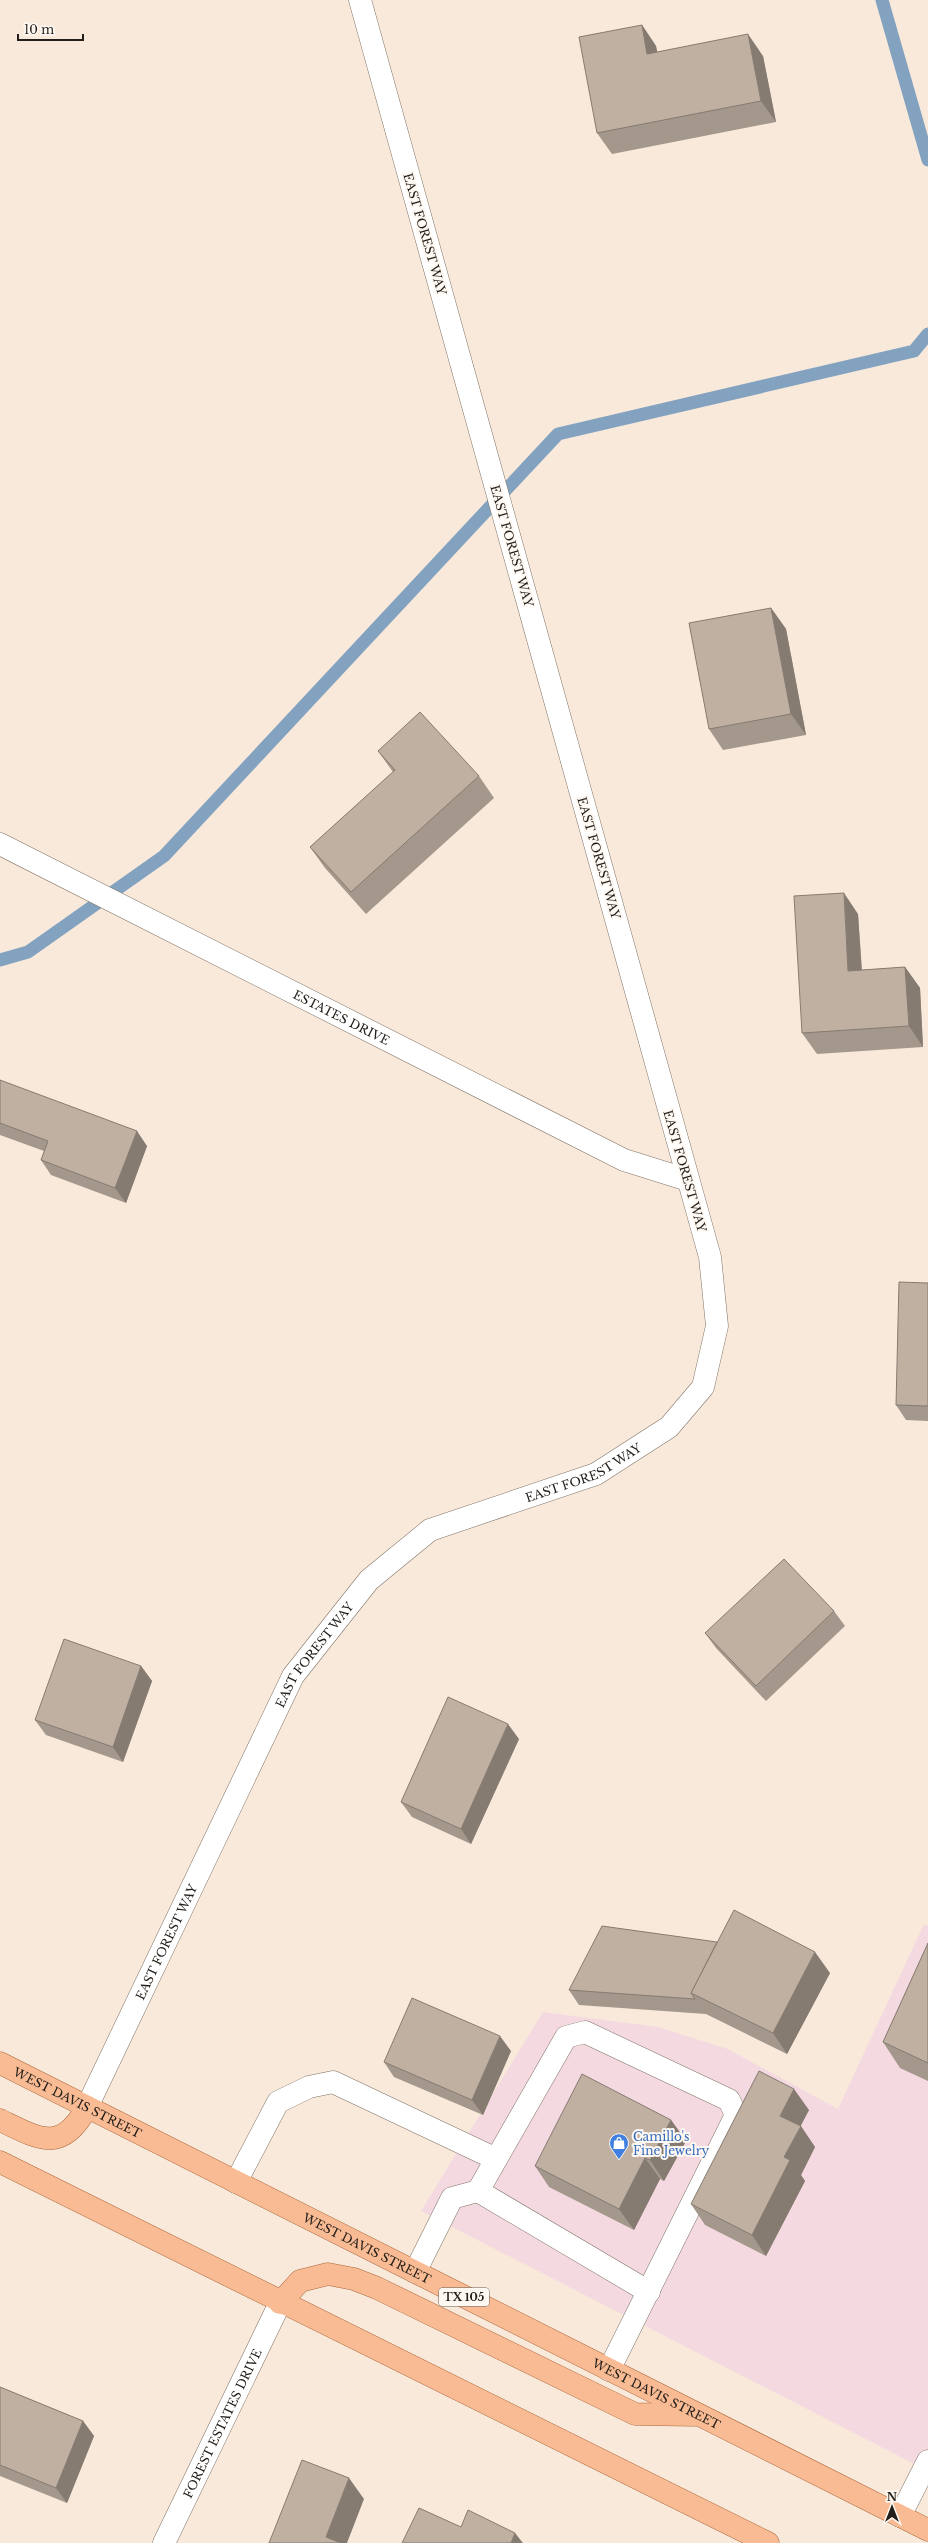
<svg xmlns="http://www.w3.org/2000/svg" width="928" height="2543" viewBox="0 0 928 2543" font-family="'Libre Baskerville',serif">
<rect width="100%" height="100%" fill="#f8e9db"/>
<polygon fill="#f4dae0" points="928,1925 928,2471 421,2211 543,2012 658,2027 728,2049 838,2109 923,1926"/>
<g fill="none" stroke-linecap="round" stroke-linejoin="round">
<g stroke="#82a2c0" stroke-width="13">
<polyline points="882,0 928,160"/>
<polyline points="0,960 28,952 164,856 558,434 914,351 928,334"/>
</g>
<g stroke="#817467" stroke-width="23">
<g id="service">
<polyline points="236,2182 278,2102 309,2087 333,2082 496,2159"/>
<polyline points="478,2191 649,2292"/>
<polyline points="415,2272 452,2198 478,2191 566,2037 585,2032 729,2100 736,2115 609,2370"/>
<polyline points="900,2516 928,2461"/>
</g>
</g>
<g stroke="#817467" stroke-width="23">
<g id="minor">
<path id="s1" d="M0,844L624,1160L688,1180"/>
<path id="s2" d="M87,2107L293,1676L369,1580L430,1530L596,1474L669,1427L703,1387L717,1326L710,1257L360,0"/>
<path id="s3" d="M164,2543L280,2303"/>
</g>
</g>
<g stroke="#ab673a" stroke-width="23">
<g id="primary">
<path id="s4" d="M0,2063L928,2530"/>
<path d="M0,2120C39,2139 62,2154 87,2107"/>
<polyline points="0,2162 768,2543"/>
<polyline points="280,2303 300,2281 328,2274 354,2279 377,2288 635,2414 695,2415"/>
</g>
</g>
<use href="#service" stroke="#fff" stroke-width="22"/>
<use href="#minor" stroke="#fff" stroke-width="22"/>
<use href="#primary" stroke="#f8bb94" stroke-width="22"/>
</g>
<g fill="#a4978b">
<polygon points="642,25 656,46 657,52 763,56 776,122 612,154 597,133"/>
<polygon points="771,608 786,629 806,735 723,750 709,729"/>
<polygon points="378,751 479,776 494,798 366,914 325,868 310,847 393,772"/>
<polygon points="858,914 862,970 905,967 920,988 923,1047 817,1054 802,1033"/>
<polygon points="0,1080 147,1146 126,1203 51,1175 41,1160 44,1151 0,1135"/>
<polygon points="928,1283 928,1421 906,1420 896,1405"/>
<polygon points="834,1611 845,1626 766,1701 716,1648 705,1633"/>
<polygon points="141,1666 152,1681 123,1762 46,1735 35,1720"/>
<polygon points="519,1739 471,1844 412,1817 401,1802"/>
<polygon points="928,1943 928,2081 900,2068 883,2042"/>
<polygon points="830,1973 787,2054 706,2014 579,2005 569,1990"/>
<polygon points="511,2051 483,2115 394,2077 384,2062"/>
<polygon points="809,2110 800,2126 815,2147 801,2175 805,2181 766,2256 705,2225 691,2204"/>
<polygon points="671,2120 686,2141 664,2181 660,2179 634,2230 549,2187 535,2166"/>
<polygon points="0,2387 83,2421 94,2436 67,2503 0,2476"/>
</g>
<g fill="#867b71">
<polygon points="642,25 656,46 662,75 647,54"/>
<polygon points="748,34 763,56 776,122 761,101"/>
<polygon points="771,608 786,629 806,735 791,714"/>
<polygon points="844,893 858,914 863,992 848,971"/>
<polygon points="905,967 920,988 923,1047 909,1026"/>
<polygon points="137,1131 147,1146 126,1203 115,1188"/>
<polygon points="141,1666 152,1681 123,1762 113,1747"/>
<polygon points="508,1724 519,1739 471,1844 461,1829"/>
<polygon points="815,1952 830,1973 787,2054 773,2033"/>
<polygon points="500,2036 511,2051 483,2115 472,2100"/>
<polygon points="794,2089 809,2110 795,2137 780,2116"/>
<polygon points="671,2120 686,2141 664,2181 650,2160"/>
<polygon points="801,2126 815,2147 801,2175 805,2181 766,2256 752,2235 784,2157"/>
<polygon points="645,2158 660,2179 634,2230 619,2209"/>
<polygon points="83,2421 94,2436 67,2503 56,2488"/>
<polygon points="349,2478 364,2499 347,2543 330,2543 326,2537"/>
<polygon points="515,2533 523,2543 511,2543"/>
</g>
<g fill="#bfb0a2" stroke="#867b71">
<polygon points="642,25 647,54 748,34 761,101 597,133 579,37"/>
<polygon points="771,608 791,714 709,729 689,623"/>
<polygon points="420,712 479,776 351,892 310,847 395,770 378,751"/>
<polygon points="844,893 848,971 905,967 909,1026 802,1033 794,896"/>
<polygon points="0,1080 137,1131 115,1188 41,1160 48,1141 0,1123"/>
<polygon points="899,1282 928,1283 928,1406 896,1405"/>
<polygon points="784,1559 834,1611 756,1686 705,1633"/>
<polygon points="64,1639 141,1666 113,1747 35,1720"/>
<polygon points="448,1697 508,1724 461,1829 401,1802"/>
<polygon points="734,1910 815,1952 773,2033 691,1993"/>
<polygon points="602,1926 717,1942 691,1993 695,1999 569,1990"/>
<polygon points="928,1943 928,2063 883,2042"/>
<polygon points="412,1998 500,2036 472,2100 384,2062"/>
<polygon points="759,2071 794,2089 780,2116 801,2126 784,2157 790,2160 752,2235 691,2204"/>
<polygon points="582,2074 671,2120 650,2160 645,2158 619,2209 535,2166"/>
<polygon points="0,2387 83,2421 56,2488 0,2465"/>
<polygon points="302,2460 349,2478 326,2537 341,2543 269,2543"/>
<polygon points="419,2508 461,2527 468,2510 515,2533 511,2543 402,2543"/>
</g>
<defs>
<g id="shop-pin" transform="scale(1)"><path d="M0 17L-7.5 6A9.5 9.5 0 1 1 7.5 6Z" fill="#3f7fe0" stroke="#fef8f2"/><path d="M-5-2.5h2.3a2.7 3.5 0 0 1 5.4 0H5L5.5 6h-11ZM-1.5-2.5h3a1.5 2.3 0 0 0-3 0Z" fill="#fff"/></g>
</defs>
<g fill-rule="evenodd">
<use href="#shop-pin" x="619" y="2143"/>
</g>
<g text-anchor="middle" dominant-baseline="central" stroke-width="4" stroke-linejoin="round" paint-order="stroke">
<rect fill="#fef8f2" stroke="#655f5a" stroke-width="1" x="439" y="2288" width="50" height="18" rx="3"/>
<g font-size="11" font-weight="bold" fill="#231e19">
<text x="464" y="2297">TX 105</text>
</g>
<g font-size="12" fill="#231e19" stroke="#fef8f2">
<text transform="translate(425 234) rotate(74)">EAST FOREST WAY</text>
<text transform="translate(512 546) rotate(74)">EAST FOREST WAY</text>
<text transform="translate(599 858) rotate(74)">EAST FOREST WAY</text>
<text stroke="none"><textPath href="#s1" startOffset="383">ESTATES DRIVE</textPath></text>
<text transform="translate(685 1171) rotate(74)">EAST FOREST WAY</text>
<text stroke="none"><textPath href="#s2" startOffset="843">EAST FOREST WAY</textPath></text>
<text stroke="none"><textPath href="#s2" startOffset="507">EAST FOREST WAY</textPath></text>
<text stroke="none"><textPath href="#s2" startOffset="183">EAST FOREST WAY</textPath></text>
<text stroke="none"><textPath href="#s4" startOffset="87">WEST DAVIS STREET</textPath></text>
<text stroke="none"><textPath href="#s4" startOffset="411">WEST DAVIS STREET</textPath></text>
<text stroke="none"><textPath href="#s4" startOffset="735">WEST DAVIS STREET</textPath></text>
<text stroke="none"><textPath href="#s3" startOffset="133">FOREST ESTATES DRIVE</textPath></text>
</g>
<g font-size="12" fill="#366cbe" stroke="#fef8f2" text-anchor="start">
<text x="633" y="2136">Camillo's<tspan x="633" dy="14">Fine Jewelry</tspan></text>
</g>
</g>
<g transform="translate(892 2507)" stroke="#fef8f2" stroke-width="3" paint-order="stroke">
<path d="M0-3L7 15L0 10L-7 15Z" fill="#231e19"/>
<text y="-6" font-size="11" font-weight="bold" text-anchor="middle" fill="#231e19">N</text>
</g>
<path d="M18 34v6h65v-6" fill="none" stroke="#231e19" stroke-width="2"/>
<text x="24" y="34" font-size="12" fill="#231e19" stroke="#fef8f2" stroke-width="3" paint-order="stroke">10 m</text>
</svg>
